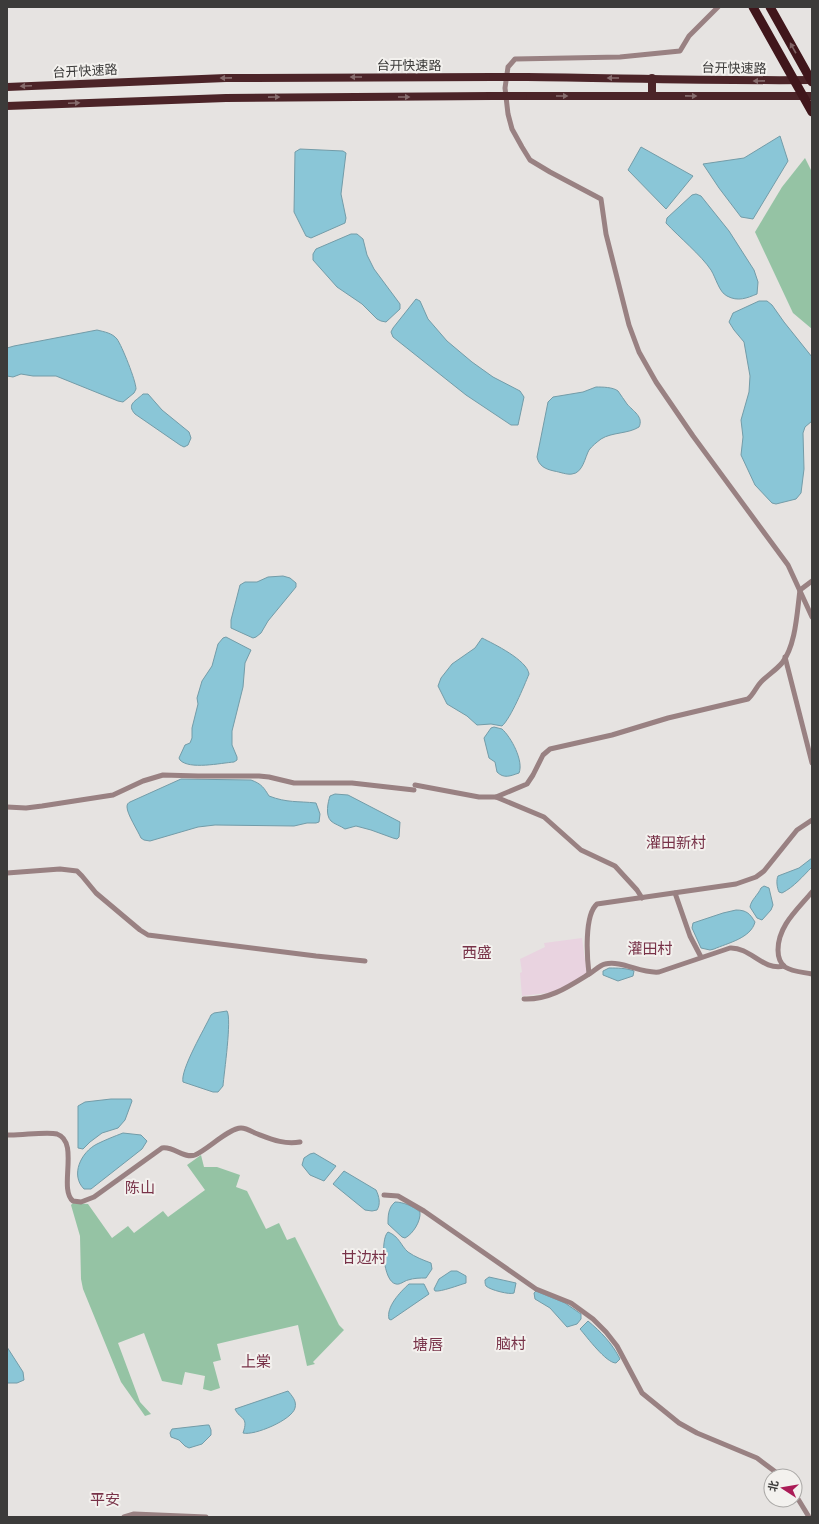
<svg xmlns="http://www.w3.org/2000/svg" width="819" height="1524" viewBox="0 0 819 1524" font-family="Roboto,'Noto Sans SC',sans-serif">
<rect width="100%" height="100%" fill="#e6e3e1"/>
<polygon fill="#e9d3e0" points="582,938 587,974 555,992 522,996 520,973 522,972 520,959 545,947 544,943"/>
<g fill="#95c3a4">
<polygon points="805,158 812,172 812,329 793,313 755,232 782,187"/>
<polygon points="201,1155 204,1167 217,1167 240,1175 236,1187 247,1191 266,1229 279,1223 287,1240 295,1237 339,1325 344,1330 313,1362 315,1364 307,1366 298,1325 217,1344 221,1360 213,1362 220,1388 211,1391 203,1389 205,1376 185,1372 182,1385 162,1381 144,1333 118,1343 140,1402 151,1414 145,1416 121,1382 83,1289 81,1279 80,1236 71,1205 73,1203 88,1204 112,1238 128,1226 134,1233 163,1211 168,1217 205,1190 187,1165"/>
</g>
<g fill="#8ac6d7" stroke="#739ca8">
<polygon points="780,136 788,161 753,219 741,217 719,188 703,164 744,158"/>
<polygon points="641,147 693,176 666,209 628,170"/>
<polygon points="300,149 343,151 346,153 341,194 346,218 345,223 311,238 306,236 294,212 295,152"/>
<path d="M696,194L701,196L729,231L754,270L758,282L757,294C747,298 738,302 727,296C719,292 716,278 711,270C701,255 679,237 666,223L667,218L692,195Z"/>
<polygon points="351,234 357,234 363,239 367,255 374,269 400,304 400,309 386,322 381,321 377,319 362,304 337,287 313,260 313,254 316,249"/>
<polygon points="416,299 420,301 428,319 447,341 472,362 493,377 520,391 524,397 518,425 511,425 466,395 393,337 391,332 393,328"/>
<polygon points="759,301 767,301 772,305 784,322 812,357 812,421 805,427 803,433 804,469 801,493 796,499 776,504 772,503 755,485 741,455 743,437 741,420 749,392 750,376 744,342 734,330 729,322 733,313"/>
<path d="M97,330C105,332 112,333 117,339C122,346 136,381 136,389L134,393L123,402L118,401L56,376H33L21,374L13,377L7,376V348L14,346Z"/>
<path d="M596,387C602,387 613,387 618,391C621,395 624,400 627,404C633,411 644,417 639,427C628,434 612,432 601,439C597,442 592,446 589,450C585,457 583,473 572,474C567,475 560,472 554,471C545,469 539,466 537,457L548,402L553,397L583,392Z"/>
<path d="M143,394H148L162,410L189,432L191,438L188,445L184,447L180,445L135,414C126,404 136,401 143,394Z"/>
<polygon points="283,576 290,578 296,583 296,587 268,621 261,633 256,637 253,638 231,628 231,620 240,585 245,582 257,582 268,577"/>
<path d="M226,637L251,650L245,663L243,687L232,731V745L237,757V760L234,762C221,763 189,770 180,760L179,758L185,745L190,743L192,738V728L198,704L197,698L202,681L212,666L218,644L223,638Z"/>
<path d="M482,638C494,644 527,660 529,674C524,686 511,718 502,726L491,724L477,725L467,716L447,704L438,686L441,678L452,664L475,648Z"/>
<path d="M494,727L502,729C511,737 524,761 519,773C510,776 504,779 497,772L495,762L489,758L484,738L491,728Z"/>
<path d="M181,779L251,780C262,784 264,788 269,796C287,803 298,801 316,803L320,814L319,822L316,823H307L294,826L215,825L198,827L150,841L144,840L141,838C138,831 127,814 127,807C127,804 128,803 130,802Z"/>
<path d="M335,794L348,795L400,822L399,837L397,839L393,838L371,830L356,826L345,829C341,826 334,824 331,821C325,815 328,802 330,796Z"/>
<path d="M812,858V867C803,876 794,887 782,893L779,892C777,888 776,880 778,876L799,868Z"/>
<path d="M764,886L769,888L773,905L771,910L762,920L757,918L750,907C751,900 758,895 761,888Z"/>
<path d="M736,910C747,910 750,914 755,922C751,938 728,943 714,949L710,950L701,948L692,928L693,923L723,913Z"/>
<path d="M609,968C618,968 626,968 634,971L633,976L618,981L603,975V971Z"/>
<path d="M227,1011C232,1019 224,1073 223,1086L218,1092H213L183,1082C180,1070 205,1028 211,1015L214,1013Z"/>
<polygon points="111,1099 131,1099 132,1101 125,1120 118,1128 102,1133 90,1142 83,1149 78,1148 78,1106 85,1102"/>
<path d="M123,1133L141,1135L147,1141L142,1149L91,1189H84C70,1175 81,1152 97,1144C105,1140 115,1136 123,1133Z"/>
<polygon points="314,1153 336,1166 324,1181 310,1175 302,1165 304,1158 310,1154"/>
<path d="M344,1171L376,1190C379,1196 381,1204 377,1210L372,1211L365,1210L333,1184Z"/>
<path d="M395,1202C403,1202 413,1206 420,1212C421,1221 413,1234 405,1238L402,1237L388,1224C388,1216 388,1208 395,1202Z"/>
<path d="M388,1232C399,1236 401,1246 408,1252C415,1257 423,1260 431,1263L432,1269L426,1278C420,1278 414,1278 408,1280C404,1281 400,1285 396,1284C383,1282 380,1239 388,1232Z"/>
<path d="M451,1271H457L466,1276V1283C459,1285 441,1292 435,1291L434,1289L439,1279Z"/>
<path d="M489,1277L516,1283L514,1293C510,1295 490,1290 486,1286C485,1284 485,1282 485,1280Z"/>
<path d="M409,1284H424L429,1294L391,1320L389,1319C386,1307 400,1292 409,1284Z"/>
<polygon points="536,1291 565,1303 581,1314 581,1319 577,1324 567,1327 550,1308 535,1299 534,1293"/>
<path d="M588,1321C601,1332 612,1343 620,1359L616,1363C606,1363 587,1337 580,1329Z"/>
<polygon points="7,1347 23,1372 24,1380 17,1383 7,1383"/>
<path d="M288,1391C292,1396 297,1401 295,1408C292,1420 254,1436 243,1433C249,1416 240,1420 235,1409Z"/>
<polygon points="207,1425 209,1425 211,1430 211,1435 202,1444 189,1448 185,1446 179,1440 171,1437 170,1433 172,1429"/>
</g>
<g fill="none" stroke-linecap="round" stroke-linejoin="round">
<g stroke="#998182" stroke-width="5">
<polyline points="718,7 689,36 680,51 620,57 515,59 508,67 505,88 508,114 512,129 522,147 530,160 550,172 601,199 606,234 629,325 639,352 656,382 693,436 788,565 812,617"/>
<polyline points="785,657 812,763"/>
<path d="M415,785L479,797H496L527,784L533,775L543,755L550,749L612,735L668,718L748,699C754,694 756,687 761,682C768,675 776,670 782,663C796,645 797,612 800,590L812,581"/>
<polyline points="496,797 544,817 581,850 615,866 637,890 642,898"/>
<polyline points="7,807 26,808 42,806 113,795 143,781 163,775 198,776 259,776 269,777 294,783 352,783 414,790"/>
<polyline points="7,873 60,869 77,871 82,876 96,893 140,930 148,935 316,956 365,961"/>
<path d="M812,892C797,910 778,926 778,950C778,956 780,963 785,967C793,972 803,972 812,974"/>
<polyline points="675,893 690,936 701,957"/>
<path d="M589,974C587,958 584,915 597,904L736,884L756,877L764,871L797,830L812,820"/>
<path d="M524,999C549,1000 568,987 589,974C594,971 600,965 605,964C622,960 641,974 659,972L730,948C751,947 762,971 784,966"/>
<path d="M7,1135C20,1136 46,1131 57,1134C80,1142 58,1189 73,1201L81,1202L94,1197L162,1148C174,1146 184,1159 195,1155C207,1150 229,1128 241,1128C246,1128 251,1131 255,1133C271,1139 284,1145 300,1142"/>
<polyline points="384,1195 398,1196 424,1211 536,1289 571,1303 593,1319 606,1332 617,1346 642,1393 679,1423 697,1433 757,1458 781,1476"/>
<polyline points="795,1494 809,1517"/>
<polyline points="124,1517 134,1514 206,1517"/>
</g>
<g stroke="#4c2428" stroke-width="8">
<path d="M527,77C622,78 717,81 812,80"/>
<polyline points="652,78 652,95"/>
<polyline points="7,87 226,78 493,77"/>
<polyline points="523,96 812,96"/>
<polyline points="7,106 226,98 491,96"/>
</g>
<g stroke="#4c2428" stroke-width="8">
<polyline points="493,77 527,77"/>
<polyline points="491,96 523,96"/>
</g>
<g stroke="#40161b" stroke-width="9">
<polyline points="753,7 812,112"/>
<polyline points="770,7 812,82"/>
</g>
</g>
<defs><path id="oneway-solid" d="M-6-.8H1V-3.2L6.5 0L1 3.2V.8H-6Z"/></defs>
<use fill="#7f6365" href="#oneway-solid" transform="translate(793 48) rotate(-119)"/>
<g fill="#866c6d">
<use href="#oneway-solid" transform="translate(356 77) rotate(180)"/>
<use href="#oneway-solid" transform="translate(226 78) rotate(179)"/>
<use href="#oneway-solid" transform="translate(613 78) rotate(-180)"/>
<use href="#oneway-solid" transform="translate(759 81) rotate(179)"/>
<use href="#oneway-solid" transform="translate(26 86) rotate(177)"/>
<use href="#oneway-solid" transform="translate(562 96)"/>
<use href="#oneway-solid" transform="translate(691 96) rotate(1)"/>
<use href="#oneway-solid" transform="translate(274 97) rotate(-1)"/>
<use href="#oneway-solid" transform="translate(404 97)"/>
<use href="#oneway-solid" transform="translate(74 103) rotate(-3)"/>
</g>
<g text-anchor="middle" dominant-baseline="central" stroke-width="4" stroke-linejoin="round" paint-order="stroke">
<g font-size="13" fill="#3c3b3a" stroke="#f3f1ee">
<text x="409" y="65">台开快速路</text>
<text transform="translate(734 68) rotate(1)">台开快速路</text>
<text transform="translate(85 71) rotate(-3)">台开快速路</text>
</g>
<g font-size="15" fill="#783248" stroke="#f3f1ee">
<text x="676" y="843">灌田新村</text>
<text x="650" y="949">灌田村</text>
<text x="477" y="953">西盛</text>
<text x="140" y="1188">陈山</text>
<text x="364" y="1258">甘边村</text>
<text x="511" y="1344">脑村</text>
<text x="428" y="1345">塘唇</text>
<text x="256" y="1362">上棠</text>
<text x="105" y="1500">平安</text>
</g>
</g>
<rect width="819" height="1524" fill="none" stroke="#3c3b3a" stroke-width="16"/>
<g transform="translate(783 1488) rotate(282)"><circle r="19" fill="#f3f1ee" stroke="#aaa8a6"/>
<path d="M0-3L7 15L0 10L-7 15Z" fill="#ab1c57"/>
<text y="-6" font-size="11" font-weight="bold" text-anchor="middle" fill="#3c3b3a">北</text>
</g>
</svg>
